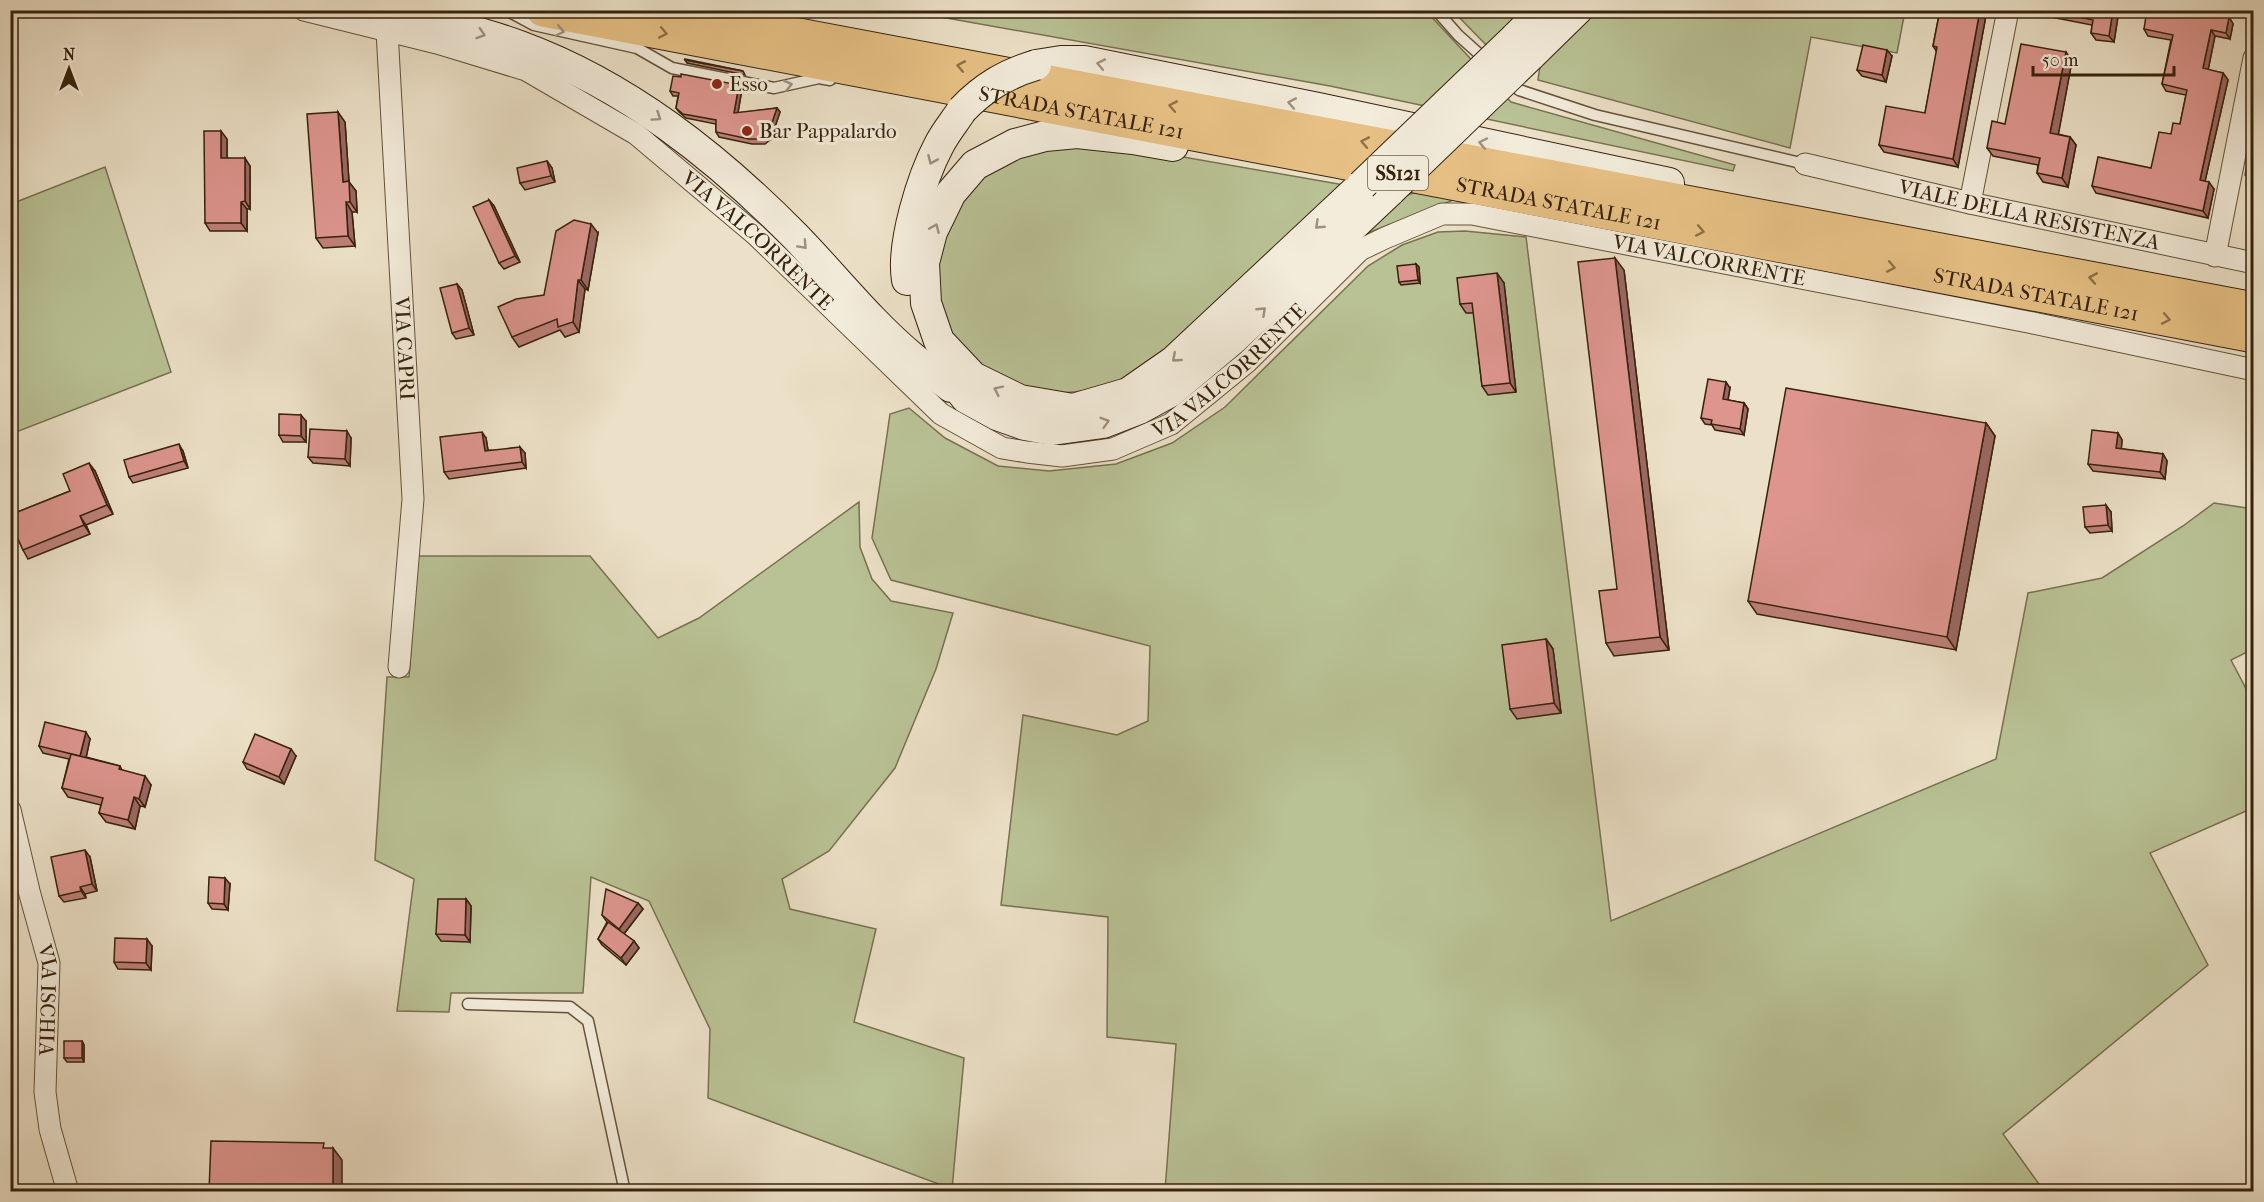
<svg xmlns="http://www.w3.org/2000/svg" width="2264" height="1202" viewBox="0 0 2264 1202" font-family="'IM FELL French Canon',serif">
<rect width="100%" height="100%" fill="#ece1c8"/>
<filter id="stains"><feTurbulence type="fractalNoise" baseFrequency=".00333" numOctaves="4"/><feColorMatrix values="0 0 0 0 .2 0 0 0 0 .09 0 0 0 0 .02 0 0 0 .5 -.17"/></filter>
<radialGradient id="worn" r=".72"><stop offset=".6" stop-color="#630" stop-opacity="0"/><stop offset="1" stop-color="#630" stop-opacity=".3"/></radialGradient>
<g fill="#b9c295" stroke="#787250" stroke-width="1.5">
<polygon points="907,11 1426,11 1511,102 1735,165 1733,171 1330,86"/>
<polygon points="1453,11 1529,11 1490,49"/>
<polygon points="1597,11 1905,11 1897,53 1811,37 1790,148 1538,80 1540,66"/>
<polygon points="2253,127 2253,176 2245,175"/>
<polygon points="1041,147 1126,147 1344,185 1165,353 1124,380 1083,391 1052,394 986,375 945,332 933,270 950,212 988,170"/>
<polygon points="105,167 171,372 11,434 11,204"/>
<polygon points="1419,191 1456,199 1365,234 1405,196"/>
<polygon points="1465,231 1526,237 1611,921 1996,759 2028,593 2102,578 2183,526 2214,503 2253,509 2253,649 2231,660 2253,702 2253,808 2150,853 2208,965 2003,1134 2044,1191 1165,1191 1176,1044 1107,1037 1108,917 1001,905 1023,715 1117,735 1148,721 1150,646 891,580 872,538 890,414 909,408 945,438 998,466 1049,471 1116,464 1172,443 1225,407 1368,266 1402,245 1438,232"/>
<polygon points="859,502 860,547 872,579 891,601 953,613 936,669 895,768 829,851 782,879 790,909 876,929 854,1022 964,1058 952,1189 708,1098 710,1029 649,901 591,877 583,993 451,993 449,1012 397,1011 414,879 375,860 387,677 409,677 418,556 590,556 658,638 699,618"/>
</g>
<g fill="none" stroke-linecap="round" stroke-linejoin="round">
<g stroke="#64523a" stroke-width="13">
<g id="service">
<polyline points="506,10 534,25 637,48 672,68 774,88 819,78 830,80"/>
<polyline points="1436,10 1458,35 1487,61"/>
<polyline points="1507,79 1519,90 1595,115 1805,164"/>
<polyline points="468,1004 570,1007 588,1021 625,1192"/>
</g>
</g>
<g stroke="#64523a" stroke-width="23">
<g id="minor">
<path id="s1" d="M304,10L437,43L526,70L636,134L756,235L941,414L1002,448L1027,452L1062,456L1113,449L1171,424L1247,362L1360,250L1385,238L1442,214H1472L2028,322L2254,370"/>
<path id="s2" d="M387,31L413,499L399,667"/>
<path id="s3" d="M1805,164L1970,203L2254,263"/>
<polyline points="1970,203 2008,10"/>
<polyline points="2215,256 2254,58"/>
<path id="s4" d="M10,810L29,891L49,963L45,1092L50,1129L68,1192"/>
</g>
</g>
<g stroke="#36220b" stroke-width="32">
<g id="secondary">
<path d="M384,10C430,20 476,30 520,46C626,85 716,156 795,236C834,276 869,321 912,357C924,367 938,377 951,387"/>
<polyline points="1515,38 1543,10"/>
<polyline points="1530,56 1577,10"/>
<polyline points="1036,65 1061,61 1084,61 1318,108 1669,183"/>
<polyline points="1173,146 1133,139 1077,133 1045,136 1015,144 975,165 951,193 932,232 924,263 926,303 939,341 973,377 1020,400 1073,409 1128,393 1174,361 1362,185"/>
<path d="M907,280C901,244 922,177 939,145C945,133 955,121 962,110"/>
<polyline points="940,366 966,398 997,415 1025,425 1052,430 1103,423 1139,409 1170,392 1231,341 1391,190"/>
</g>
</g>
<g stroke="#36220b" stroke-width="35">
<g id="primary">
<path id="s5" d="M543,10L2254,336"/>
<polyline points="666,10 2254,309"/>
</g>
</g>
<use href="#service" stroke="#f3ecdb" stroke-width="10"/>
<use href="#minor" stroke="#f3ecdb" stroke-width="21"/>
<use href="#secondary" stroke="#f3ecdb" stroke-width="30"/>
<use href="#primary" stroke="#e6c084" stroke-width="33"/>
<g stroke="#36220b" stroke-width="32" stroke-linecap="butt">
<g id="secondary-bridge">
<path d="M962,110C984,87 1006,74 1036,65"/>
<polyline points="1362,185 1515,38"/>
<polyline points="1391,190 1530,56"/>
</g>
</g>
<use href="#secondary-bridge" stroke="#f3ecdb" stroke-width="30"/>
</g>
<g fill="#be807a" stroke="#36220b" stroke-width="1.5">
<polygon points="1940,10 1987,10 1958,167 1884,152 1879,145 1925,113 1937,52 1933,46"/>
<polygon points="2043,10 2119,10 2114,42 2096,40 2091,33 2092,25 2046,16"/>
<polygon points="2227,17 2229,17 2233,24 2230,39 2215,36 2208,70 2223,73 2228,80 2205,181 2214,189 2208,218 2096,193 2092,186 2151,168 2171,134 2180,124 2186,95 2166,91 2162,84 2171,40 2148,36 2144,29"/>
<polygon points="1892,56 1886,82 1862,76 1857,70"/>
<polygon points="685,60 743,71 745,75 687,63"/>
<polygon points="2072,61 2058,134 2070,137 2076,145 2068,187 2043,182 2037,173 2038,165 1993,156 1987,148 2005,124"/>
<polygon points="681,77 739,85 742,89 738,113 777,108 780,112 771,139 765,144 752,144 719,137 716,132 716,124 686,118 679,112 676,108 678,96 673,96 670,91"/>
<polygon points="345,122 349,182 356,191 357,212 352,212 355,246 323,248 316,238"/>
<polygon points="227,139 227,158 250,166 250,209 247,209 247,231 210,231 205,223"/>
<polygon points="547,161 552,168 555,182 525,190 520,183"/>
<polygon points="489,200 494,206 520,262 504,269 499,263"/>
<polygon points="598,233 588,290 585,289 579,332 565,337 560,330 519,347 512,337 544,295"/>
<polygon points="1416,264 1419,267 1420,283 1401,285 1399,282"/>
<polygon points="1624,270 1669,650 1614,656 1606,643 1617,589"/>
<polygon points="1504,283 1516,392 1488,395 1482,386 1474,313 1466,313 1460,304"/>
<polygon points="457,284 462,290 474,335 456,339 452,333"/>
<polygon points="1730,388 1728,400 1744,403 1748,409 1744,435 1715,430 1712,425 1705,424 1701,418"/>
<polygon points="306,421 306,442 283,442 279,435"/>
<polygon points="1986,423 1995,436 1956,650 1757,614 1748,601"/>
<polygon points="2118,433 2122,440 2121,449 2163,454 2167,461 2165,479 2093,471 2088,464"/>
<polygon points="351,438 350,466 313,463 308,457"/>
<polygon points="486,438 488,450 525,453 526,468 449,479 444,472"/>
<polygon points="183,451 188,468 133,483 129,477"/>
<polygon points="95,471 113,514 86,525 90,534 28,559 23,550 12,525 10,526 10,515 70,491"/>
<polygon points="2111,512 2112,531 2090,533 2085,527"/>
<polygon points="1546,639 1553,649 1561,713 1517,719 1510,709"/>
<polygon points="90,739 86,757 120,766 122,770 151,785 145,807 140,806 135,829 106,822 99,813 101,805 68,797 62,788 69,759 43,753 39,746"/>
<polygon points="296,756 284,784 247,769 243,762"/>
<polygon points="90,857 97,891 85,894 86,898 64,902 59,896"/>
<polygon points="230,884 228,910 212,909 208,903"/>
<polygon points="466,899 471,906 470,942 441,941 436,934"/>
<polygon points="638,903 643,909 624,934 634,941 639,948 626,965 602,945 598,939 607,922 602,915"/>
<polygon points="152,946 151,970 118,969 114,962"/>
<polygon points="82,1041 84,1045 84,1062 67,1062 64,1058"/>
</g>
<g fill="#9b6863" stroke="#36220b" stroke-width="1.5">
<polygon points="1980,10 1987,10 1958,167 1953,159"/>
<polygon points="2113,10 2119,10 2114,42 2109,36"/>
<polygon points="2222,10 2228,10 2226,23 2221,16"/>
<polygon points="2229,17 2233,24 2230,39 2226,33"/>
<polygon points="2211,30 2215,36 2207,75 2203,68"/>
<polygon points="1887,50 1892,56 1886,82 1882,75"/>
<polygon points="2066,52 2072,61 2057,142 2050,133"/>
<polygon points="2223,73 2228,80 2204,186 2200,180"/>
<polygon points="739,85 742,89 737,118 734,113"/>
<polygon points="777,108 780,112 771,139 768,134"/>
<polygon points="338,112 345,122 349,182 356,191 357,212 350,202 343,182"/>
<polygon points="221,131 227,139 227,166 221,158"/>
<polygon points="2070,137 2076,145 2068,187 2062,178"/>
<polygon points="245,158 250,166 250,209 245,201"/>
<polygon points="547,161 552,168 555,182 551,176"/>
<polygon points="2209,182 2214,189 2208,218 2203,211"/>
<polygon points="489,200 494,206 520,262 515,256"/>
<polygon points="241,202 247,209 247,231 241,223"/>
<polygon points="346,202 352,212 355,246 348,236"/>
<polygon points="591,224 598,233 588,290 581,280"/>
<polygon points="1615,258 1624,270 1669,650 1660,637"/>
<polygon points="1416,264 1419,267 1420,283 1418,280"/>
<polygon points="1497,273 1504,283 1516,392 1510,383"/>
<polygon points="578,280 585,289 579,332 573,322"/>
<polygon points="457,284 462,290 474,335 469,328"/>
<polygon points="1726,382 1730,388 1727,405 1723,399"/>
<polygon points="1744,403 1748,409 1744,435 1740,429"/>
<polygon points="301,415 306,421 306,442 301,436"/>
<polygon points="1986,423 1995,436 1956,650 1947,637"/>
<polygon points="347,431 351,438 350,466 345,459"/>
<polygon points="482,432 486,438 489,457 485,451"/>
<polygon points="2118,433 2122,440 2121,455 2116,448"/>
<polygon points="179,444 183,451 188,468 184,461"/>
<polygon points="520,447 525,453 526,468 522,462"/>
<polygon points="2163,454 2167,461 2165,479 2160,472"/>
<polygon points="89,463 95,471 113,514 107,505"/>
<polygon points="2106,505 2111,512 2112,531 2108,525"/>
<polygon points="80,516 86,525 90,534 84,525"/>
<polygon points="1546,639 1553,649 1561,713 1554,703"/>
<polygon points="86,732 90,739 85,763 80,756"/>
<polygon points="291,749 296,756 284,784 279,777"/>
<polygon points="145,776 151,785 145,807 139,799"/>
<polygon points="134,797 140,806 135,829 128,820"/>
<polygon points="85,850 90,857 97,891 92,884"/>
<polygon points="225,878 230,884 228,910 224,904"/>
<polygon points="80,887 85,894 86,898 81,891"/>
<polygon points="466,899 471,906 470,942 465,935"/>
<polygon points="638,903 643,909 623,935 619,929"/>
<polygon points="147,939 152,946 151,970 146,963"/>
<polygon points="634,941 639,948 626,965 621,958"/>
<polygon points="82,1041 84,1045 84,1062 82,1058"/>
<polygon points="333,1148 342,1160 342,1191 333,1191"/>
</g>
<g fill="#dd958e" stroke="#36220b" stroke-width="1.5">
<polygon points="1940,10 1980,10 1953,159 1879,145 1886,106 1925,113 1937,47 1933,46"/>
<polygon points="2048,10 2113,10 2109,36 2091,33 2093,20"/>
<polygon points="2147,10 2222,10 2221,16 2229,17 2226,33 2211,30 2203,68 2223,73 2200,180 2209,182 2203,211 2092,186 2098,157 2151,168 2159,132 2171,134 2173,123 2180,124 2187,90 2162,84 2173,35 2144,29"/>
<polygon points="2021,44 2066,52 2050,133 2070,137 2062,178 2037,173 2040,158 1987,148 1992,121 2005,124"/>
<polygon points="1863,45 1887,50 1882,75 1857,70"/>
<polygon points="685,59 743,71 685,60"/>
<polygon points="681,74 739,85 734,113 777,108 768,134 762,139 749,139 716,132 716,120 683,114 676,108 679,93 670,91 673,76 681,77"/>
<polygon points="338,112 343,182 349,181 350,202 346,202 348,236 316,238 307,114"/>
<polygon points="204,131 221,131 221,158 245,158 245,201 241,202 241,223 205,223"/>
<polygon points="547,161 551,176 520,183 517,168"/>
<polygon points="489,200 515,256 499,263 473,207"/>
<polygon points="574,220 591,224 581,280 578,280 573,322 558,327 557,319 512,337 498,307 516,299 544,295 556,231"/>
<polygon points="1615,258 1660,637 1606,643 1599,591 1617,589 1578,262"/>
<polygon points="1416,264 1418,280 1399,282 1397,266"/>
<polygon points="1497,273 1510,383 1482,386 1472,303 1460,304 1457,278"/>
<polygon points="457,284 469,328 452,333 440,288"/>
<polygon points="1708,379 1726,382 1723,399 1744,403 1740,429 1711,424 1712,420 1701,418"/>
<polygon points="1786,388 1986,423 1947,637 1748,601"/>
<polygon points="279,414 301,415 301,436 279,435"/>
<polygon points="310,429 347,431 345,459 308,457"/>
<polygon points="2092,430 2118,433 2116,448 2163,454 2160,472 2088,464"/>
<polygon points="482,432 485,451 520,447 522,462 444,472 440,437"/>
<polygon points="179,444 184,461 129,477 124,460"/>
<polygon points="89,463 107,505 80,516 84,525 23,550 10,521 10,515 70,491 63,474"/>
<polygon points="2106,505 2108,525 2085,527 2083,507"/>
<polygon points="1546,639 1554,703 1510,709 1502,645"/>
<polygon points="45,722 86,732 80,756 39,746"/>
<polygon points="255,734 291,749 279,777 243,762"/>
<polygon points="71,754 120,766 119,769 145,776 139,799 134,797 128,820 99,813 103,798 62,788"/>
<polygon points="85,850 92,884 80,887 81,891 59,896 51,857"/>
<polygon points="209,877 225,878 224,904 208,903"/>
<polygon points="606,889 638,903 619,929 602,915"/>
<polygon points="438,899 466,899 465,935 436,934"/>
<polygon points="608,922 634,941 621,958 598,939"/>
<polygon points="115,938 147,939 146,963 114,962"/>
<rect x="64" y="1041" width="18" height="17"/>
<polygon points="211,1141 324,1143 323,1148 333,1148 333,1191 209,1191"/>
</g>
<defs><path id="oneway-chevron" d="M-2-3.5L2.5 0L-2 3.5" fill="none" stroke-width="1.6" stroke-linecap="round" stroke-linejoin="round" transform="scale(1.5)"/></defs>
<g stroke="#9e917d">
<use href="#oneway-chevron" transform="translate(560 31) rotate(12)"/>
<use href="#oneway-chevron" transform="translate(481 34) rotate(18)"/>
<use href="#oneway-chevron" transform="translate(1101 64) rotate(-169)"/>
<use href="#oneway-chevron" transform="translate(788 85) rotate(-13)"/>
<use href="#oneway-chevron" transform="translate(1292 103) rotate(-169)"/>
<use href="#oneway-chevron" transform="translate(657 117) rotate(34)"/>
<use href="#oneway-chevron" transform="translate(1483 143) rotate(-168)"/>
<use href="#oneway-chevron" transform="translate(932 160) rotate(114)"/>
<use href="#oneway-chevron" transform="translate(1319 225) rotate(137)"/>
<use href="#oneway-chevron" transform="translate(935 228) rotate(-67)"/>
<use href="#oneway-chevron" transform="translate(803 245) rotate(47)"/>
<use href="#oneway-chevron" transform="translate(1262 311) rotate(-43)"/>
<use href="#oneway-chevron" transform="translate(1176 358) rotate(139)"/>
<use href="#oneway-chevron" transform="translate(998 390) rotate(-154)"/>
<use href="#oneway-chevron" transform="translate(1105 422) rotate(-17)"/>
</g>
<g stroke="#8e7148">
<use href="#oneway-chevron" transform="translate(663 33) rotate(11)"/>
<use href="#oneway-chevron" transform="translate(961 66) rotate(-169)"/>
<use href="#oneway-chevron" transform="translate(1173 106) rotate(-169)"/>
<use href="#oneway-chevron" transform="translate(1365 142) rotate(-169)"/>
<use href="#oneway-chevron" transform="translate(1700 231) rotate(11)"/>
<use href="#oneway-chevron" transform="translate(1891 267) rotate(11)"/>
<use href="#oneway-chevron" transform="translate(2093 278) rotate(-170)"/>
<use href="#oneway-chevron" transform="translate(2166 319) rotate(11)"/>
</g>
<g fill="#8f2418" stroke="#f3ecdb" stroke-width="2">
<circle cx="717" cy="84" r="6"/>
<circle cx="747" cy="131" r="6"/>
</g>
<g text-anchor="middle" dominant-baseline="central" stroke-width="6" stroke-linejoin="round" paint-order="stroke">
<rect fill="#f3ecdb" stroke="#6f5f49" stroke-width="1.5" x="1368" y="156" width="60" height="34" rx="4.5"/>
<g font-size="20" font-weight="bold" fill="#36220b">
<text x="1398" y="173">SS121</text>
</g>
<g font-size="21" fill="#36220b" stroke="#f3ecdb" text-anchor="start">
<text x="729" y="84">Esso</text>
<text x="759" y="131">Bar Pappalardo</text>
</g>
<g font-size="21" fill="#36220b" stroke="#f3ecdb">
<text stroke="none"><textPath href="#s5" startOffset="548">STRADA STATALE 121</textPath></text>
<text stroke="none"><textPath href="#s5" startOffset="1034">STRADA STATALE 121</textPath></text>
<text stroke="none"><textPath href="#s3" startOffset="230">VIALE DELLA RESISTENZA</textPath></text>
<text stroke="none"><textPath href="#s1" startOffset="519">VIA VALCORRENTE</textPath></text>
<text stroke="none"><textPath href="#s1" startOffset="1635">VIA VALCORRENTE</textPath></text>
<text stroke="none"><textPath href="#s5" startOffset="1520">STRADA STATALE 121</textPath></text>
<text stroke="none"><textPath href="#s2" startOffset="318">VIA CAPRI</textPath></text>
<text stroke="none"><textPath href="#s1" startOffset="1095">VIA VALCORRENTE</textPath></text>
<text stroke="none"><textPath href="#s4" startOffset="195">VIA ISCHIA</textPath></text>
</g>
</g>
<rect width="2264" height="1202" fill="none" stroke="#ece1c8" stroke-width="36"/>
<rect x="12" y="12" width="2240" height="1178" fill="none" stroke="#36220b" stroke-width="3"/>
<rect x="18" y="18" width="2228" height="1166" fill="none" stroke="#36220b" stroke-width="1.5"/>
<g transform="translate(69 69)" stroke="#f3ecdb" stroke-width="4.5" paint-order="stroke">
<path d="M0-4.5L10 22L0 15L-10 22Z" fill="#36220b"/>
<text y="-9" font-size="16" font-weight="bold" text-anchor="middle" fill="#36220b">N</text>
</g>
<path d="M2033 66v9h141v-9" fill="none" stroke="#36220b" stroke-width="3"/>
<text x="2042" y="66" font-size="18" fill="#36220b" stroke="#f3ecdb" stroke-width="4.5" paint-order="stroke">50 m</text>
<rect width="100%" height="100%" filter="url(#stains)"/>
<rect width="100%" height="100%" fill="url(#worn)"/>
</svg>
